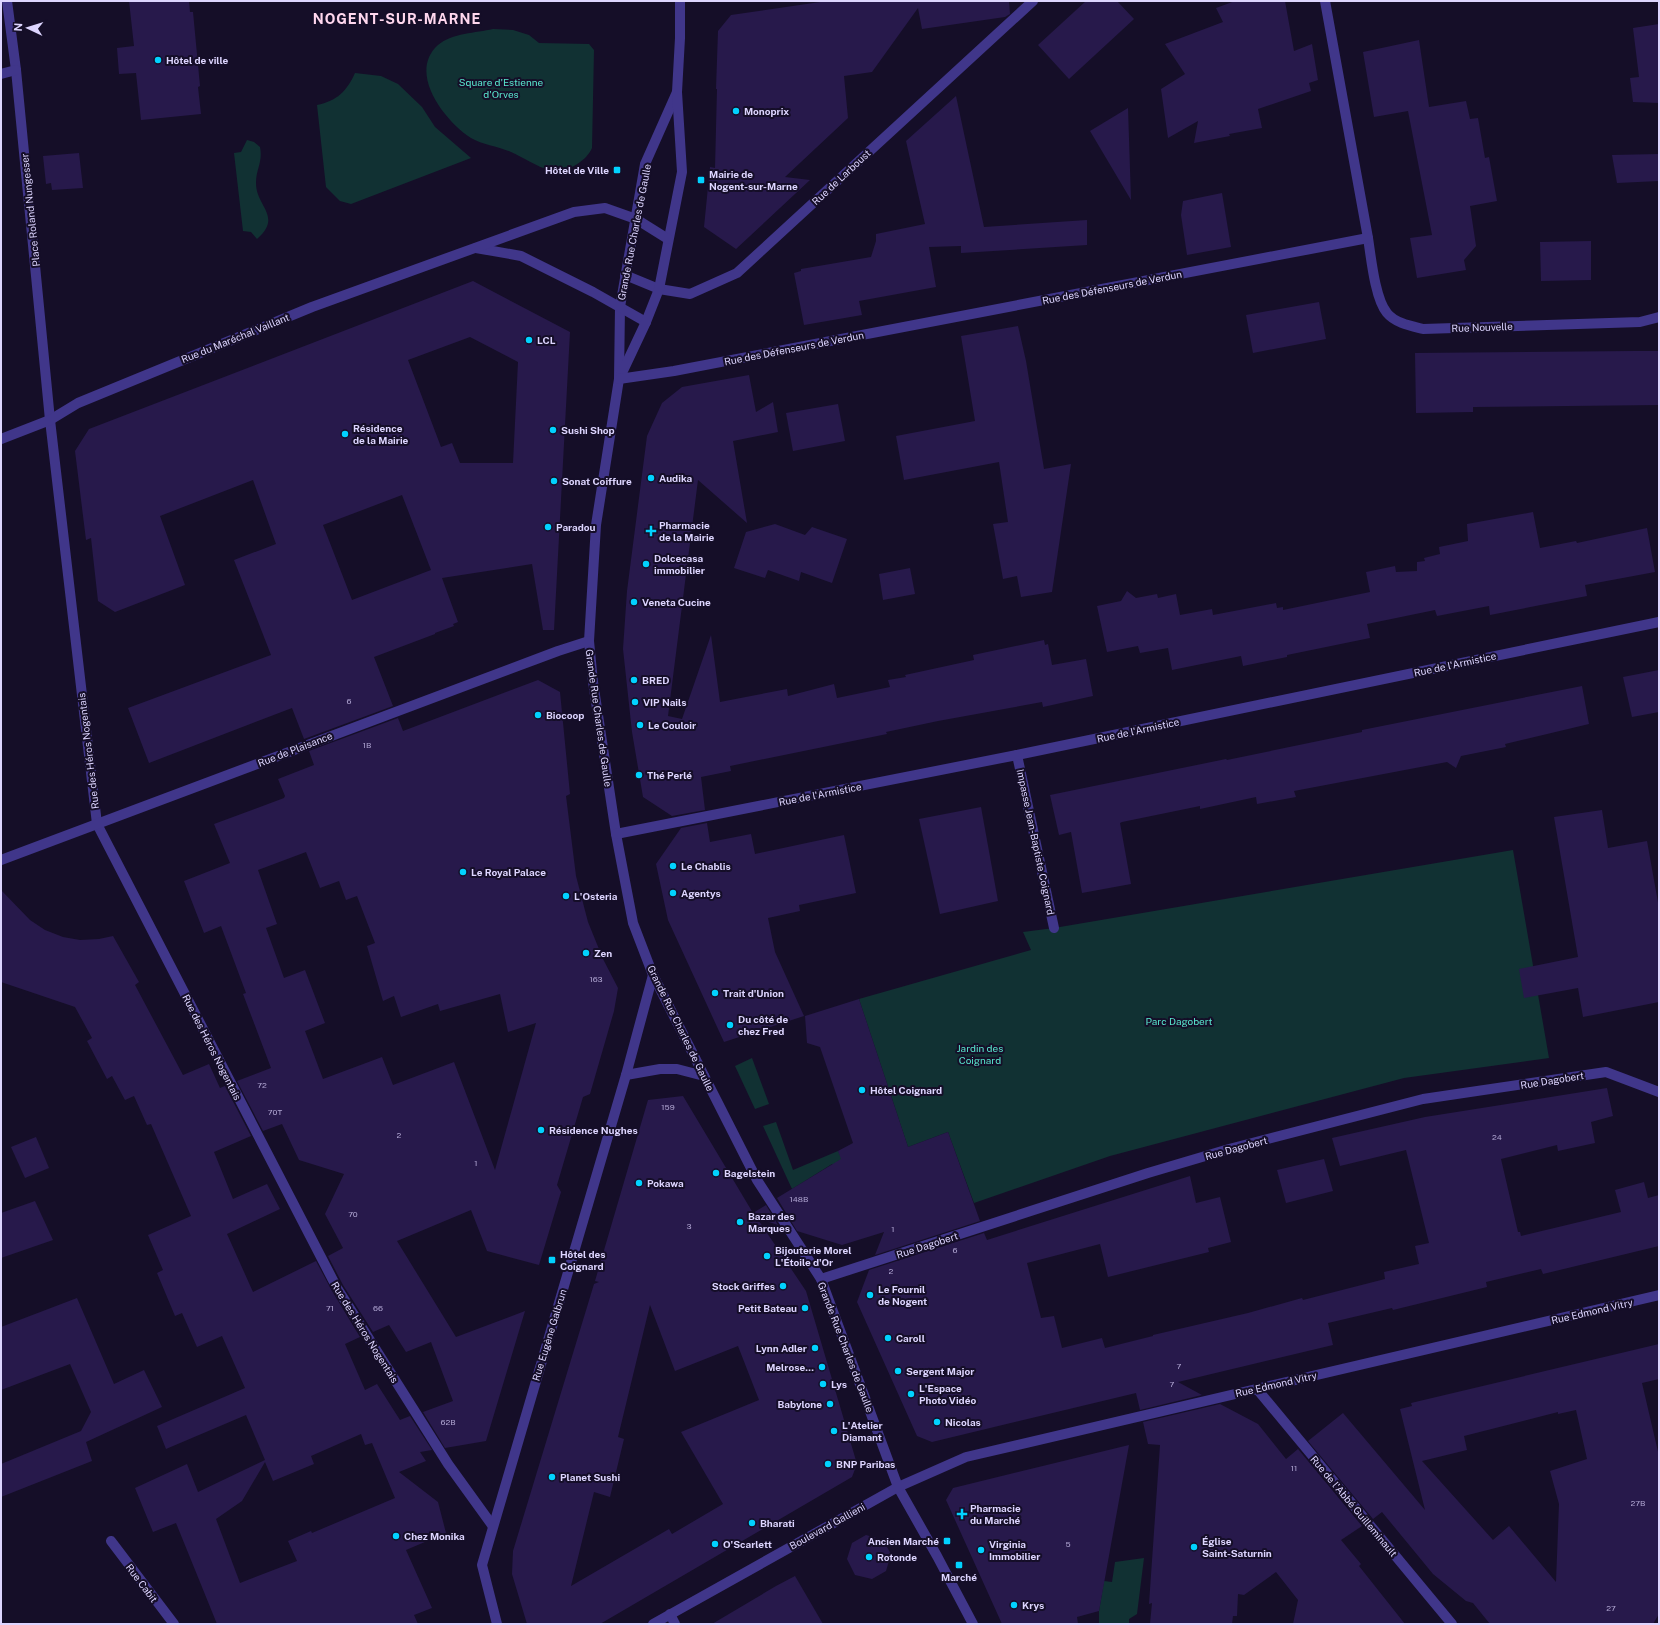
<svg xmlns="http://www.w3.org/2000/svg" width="1660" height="1625" viewBox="0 0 1660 1625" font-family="'Public Sans',sans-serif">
<rect width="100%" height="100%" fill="#150e28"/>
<g fill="#113133">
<path d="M493,29L513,30L529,35L539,43L589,44L594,50L592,148C586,162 565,174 549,170C538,167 522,157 511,152C497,146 483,145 471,138C445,121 407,73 438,45C452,33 476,33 493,29Z"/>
<path d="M355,73L381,76L398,84L422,107L435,127L471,158L351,204L340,201L326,187L317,105C337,101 347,91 355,73Z"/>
<path d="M247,140L254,142L260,147C263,162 256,169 256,183C256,207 283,216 257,239L251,232L243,231L234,153L241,152Z"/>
<polygon points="1513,850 1549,1058 1404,1078 1110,1156 974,1203 948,1132 908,1147 859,999 1031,950 1023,932 1054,928"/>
<polygon points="752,1058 769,1104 755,1109 735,1066"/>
<polygon points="776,1122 793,1170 838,1151 846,1166 832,1164 792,1189 763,1126"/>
<polygon points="1144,1558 1137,1614 1129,1619 1129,1624 1099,1624 1099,1611 1104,1581 1112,1582 1115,1562"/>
</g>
<g fill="#27194b" fill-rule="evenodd">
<polygon points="129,1 189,1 190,12 193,12 200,86 198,87 201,114 141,120 136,73 119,74 117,48 134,46"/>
<polygon points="827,1 1009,1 1010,14 1005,17 922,29 918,8 872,72 844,76 848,118 785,177 810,180 736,249 704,227 710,167 715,168 717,89 716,89 718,31 731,15"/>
<polygon points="1086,1 1117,1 1134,19 1069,79 1038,45"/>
<polygon points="1235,1 1285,1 1294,51 1312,44 1318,80 1309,83 1311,91 1258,109 1262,128 1229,134 1230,136 1194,143 1198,121 1168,138 1161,89 1185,74 1165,44 1223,22 1216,8"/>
<polygon points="1659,24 1659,103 1633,102 1630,78 1639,77 1633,28"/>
<polygon points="1419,40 1429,107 1466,101 1470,119 1478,118 1485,158 1489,157 1497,201 1470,206 1476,246 1464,260 1466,270 1417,278 1410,238 1432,235 1408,111 1374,117 1363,52"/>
<polygon points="956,96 984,227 1087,220 1087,245 961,253 961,246 929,247 936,287 859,301 862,315 804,325 794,273 801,271 801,269 871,257 876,241 876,234 925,224 906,141"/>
<polygon points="1128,108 1131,200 1090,131"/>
<polygon points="79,153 83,188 52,190 51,183 46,184 43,156"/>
<polygon points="1659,154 1659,181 1617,183 1612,155"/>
<polygon points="1222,193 1231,247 1187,255 1181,215 1183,201"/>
<polygon points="1591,241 1591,280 1541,281 1540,242"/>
<path d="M473,281L570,332L554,630H543L532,564L442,578L458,622L453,624L454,626L435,633V634L374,657L393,706L304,739L292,708L149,763L128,708L271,655L234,560L276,544L253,480L160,516L185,585L115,612L98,601L91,538L86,540L75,451L89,429ZM470,337L518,362L513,463H460L452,443L441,447L408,360ZM402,495L431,570L352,600L323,525Z"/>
<polygon points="1319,302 1326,339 1253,353 1246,315"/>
<polygon points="1018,326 1026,361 1044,469 1071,464 1052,592 1021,597 1017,576 1003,579 996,540 993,524 1008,522 999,462 904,480 896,436 975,421 961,336"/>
<polygon points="1633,351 1659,351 1659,405 1473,407 1473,412 1416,413 1415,353"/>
<polygon points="749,375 756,412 773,402 778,432 733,441 747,523 698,480 668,716 682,719 711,635 720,702 787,689 788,696 834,684 837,698 890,687 888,680 906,677 905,675 974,660 973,655 1044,640 1045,645 1048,644 1052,665 1086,659 1093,696 1043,707 1042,702 938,721 886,732 887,734 730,766 731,771 701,777 705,810 672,816 643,797 632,732 623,649 627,591 647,436 662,403 682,387"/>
<polygon points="838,404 845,441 793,451 786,413"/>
<polygon points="1533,512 1540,548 1576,541 1577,543 1647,528 1655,572 1585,585 1587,596 1490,615 1489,606 1437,616 1435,610 1367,624 1370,638 1287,655 1287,657 1243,666 1241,656 1172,670 1168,648 1140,653 1138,646 1107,652 1097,606 1121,601 1127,591 1136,598 1157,594 1158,598 1176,594 1180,615 1212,609 1213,615 1276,603 1277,608 1283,607 1283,610 1370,592 1366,572 1395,566 1396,572 1417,571 1417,562 1425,561 1424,558 1440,554 1439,547 1468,541 1467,524"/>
<polygon points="775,524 805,535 812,527 847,539 832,583 801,572 799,581 768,570 765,578 734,568 746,532"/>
<polygon points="910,568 915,594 883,600 879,574"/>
<polygon points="1659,670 1659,712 1632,717 1623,677"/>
<path d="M538,680L560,692L570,794L566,796L576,876L588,922L603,959L618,988L614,1011L590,1094L583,1097L557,1185L561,1192L539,1265L487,1251L471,1210L397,1241L456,1337L525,1311L486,1441L445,1448L423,1412L453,1401L431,1342L406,1352L389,1325L373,1332L343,1285L328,1256L343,1248L325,1214L344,1174L299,1160L282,1124L263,1131L237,1081L271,1068L243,994L246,993L221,926L204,933L184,881L230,863L214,824L284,798L285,796L278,779L314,765L309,751L398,718L403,731ZM306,852L320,888L339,881L346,900L357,896L375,943L367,946L383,1001L394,996L401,1017L438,1004L440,1011L500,994L508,1032L536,1023L495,1170L454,1062L393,1085L382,1057L323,1079L305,1031L325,1023L305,970L284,978L266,928L277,924L258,870Z"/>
<polygon points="1582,686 1589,724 1505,744 1506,747 1461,756 1456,768 1447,762 1294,791 1296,797 1257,804 1256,797 1200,809 1200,806 1122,822 1120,823 1131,884 1082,893 1071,832 1059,835 1050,795 1226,759 1227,760 1362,732 1362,730"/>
<polygon points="981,807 998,901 940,914 919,819"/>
<polygon points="1602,810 1608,848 1647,841 1659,908 1659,1002 1583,1017 1578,988 1524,998 1519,969 1578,957 1554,817"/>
<polygon points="707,823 710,842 751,834 755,854 844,835 856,893 799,905 800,911 768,918 775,952 804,1016 724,1042 668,920 656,864 681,828"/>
<path d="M1,890L30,920L45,930L63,937L80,940L99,939L113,936L139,982L135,985L183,1075L209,1064L220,1088L225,1086L251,1136L214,1152L233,1199L267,1184L280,1209L227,1234L253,1292L316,1261L332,1291L360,1337L345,1344L365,1390L377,1384L400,1420L410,1416L432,1450L420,1452L426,1461L399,1472L438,1502L446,1533L406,1550L432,1608L414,1615L418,1624H217L176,1523L153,1532L135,1488L187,1464L198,1492L265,1460L246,1415L166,1449L157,1426L245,1388L222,1336L197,1347L182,1313L175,1316L157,1273L163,1270L148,1235L191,1216L151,1124L147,1125L134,1096L125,1100L112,1076L107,1079L87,1041L92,1038L75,1007L1,982ZM361,1434L365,1445L372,1443L395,1498L312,1533L311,1531L288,1541L297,1561L240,1583L216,1519L242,1501L265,1462L273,1481L314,1464L311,1456Z"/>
<polygon points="859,999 908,1147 948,1132 980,1221 875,1255 884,1232 842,1245 797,1231 777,1198 841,1159 838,1151 853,1143 820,1047 807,1043 805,1016"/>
<polygon points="1607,1088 1613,1116 1591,1122 1595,1143 1558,1151 1557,1145 1501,1159 1518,1232 1520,1232 1521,1236 1621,1212 1615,1190 1644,1182 1648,1198 1659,1195 1659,1246 1543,1274 1541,1269 1486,1282 1487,1287 1393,1310 1392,1308 1328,1323 1333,1345 1178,1382 1202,1395 1140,1410 1136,1393 932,1442 917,1436 857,1302 869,1270 984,1233 987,1240 1190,1176 1196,1203 1220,1197 1231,1242 1208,1248 1209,1252 1108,1277 1100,1244 1027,1263 1041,1318 1054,1316 1062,1348 1102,1338 1105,1348 1153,1336 1153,1335 1248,1313 1302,1298 1303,1300 1385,1279 1384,1272 1419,1264 1415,1246 1429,1243 1406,1150 1340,1166 1332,1138 1425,1117"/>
<path d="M683,1096L753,1213L766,1205L778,1225L757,1218L806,1291L857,1464L852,1477L600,1624H527L512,1574L513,1551L594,1284L599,1282L595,1281L648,1100ZM650,1305L675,1371L738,1346L759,1400L681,1432L723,1504L672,1534L669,1529L571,1586L594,1492L610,1497L624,1439L618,1437Z"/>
<polygon points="36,1137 49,1168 25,1178 11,1147"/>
<polygon points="1324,1159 1333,1191 1286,1203 1277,1170"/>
<polygon points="35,1201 53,1240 1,1258 1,1213"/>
<polygon points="77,1298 114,1384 144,1370 162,1407 86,1442 92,1461 1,1497 1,1464 81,1431 91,1412 70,1364 1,1390 1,1327"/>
<path d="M1659,1344V1379L1642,1383L1659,1456V1614L1653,1624H1490L1473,1603L1466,1601L1433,1574L1382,1512L1373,1519L1308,1441L1343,1413L1425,1510L1400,1409L1412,1406L1411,1403ZM1576,1410L1587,1459L1550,1471L1559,1504L1556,1582L1509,1526L1493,1540L1422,1461L1467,1450L1464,1436L1558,1412V1414Z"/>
<polygon points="1220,1404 1258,1424 1286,1459 1298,1449 1362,1526 1341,1540 1361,1564 1359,1566 1405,1624 1293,1624 1298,1600 1276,1572 1244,1595 1238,1594 1237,1616 1233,1616 1232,1624 1150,1624 1152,1603 1149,1604 1160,1445 1148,1444 1143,1422"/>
<polygon points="1129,1445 1099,1611 1077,1617 1078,1624 1002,1624 946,1500 953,1488"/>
<polygon points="866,1535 883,1540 891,1554 886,1571 872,1579 855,1575 847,1559 852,1543"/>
<polygon points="795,1576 823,1624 712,1624 776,1586"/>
</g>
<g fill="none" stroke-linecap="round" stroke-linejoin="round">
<g stroke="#40368a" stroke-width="10">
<polyline points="7,1 16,70 50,420 97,824 337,1288 448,1464 492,1525"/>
<polyline points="1,74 16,70"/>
<polyline points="677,92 645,164 620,307 619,379 596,525 589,641 593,682 616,834 633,923 653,975 757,1180 821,1279 898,1487 937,1556 973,1624"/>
<path d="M1368,238C1371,257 1375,299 1387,313C1395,323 1411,326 1423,329L1640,322L1659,317"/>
<polyline points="476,248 521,256 593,292 646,322"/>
<polyline points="625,275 659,289 690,294 737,273 1033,1"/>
<polyline points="621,375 646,322 659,289 682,172 677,92 680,38 680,1"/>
<polyline points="619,379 674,371 1368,238 1325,1"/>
<polyline points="1,439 50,420 78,403 312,307 574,212 605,208 636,219 668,239"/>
<polyline points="1017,755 1054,928"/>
<polyline points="616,834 1017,755 1659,622"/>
<polyline points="1,860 558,651 589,641"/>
<polyline points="626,1075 660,1069 677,1069 704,1076"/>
<polyline points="821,1279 1148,1173 1229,1149 1423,1099 1606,1072 1659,1092"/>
<polyline points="1257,1389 1452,1624"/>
<polyline points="111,1541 174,1624"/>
<polyline points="670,1614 675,1624"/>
<polyline points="497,1624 482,1565 626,1075 653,975"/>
<polyline points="653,1624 898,1487 966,1457 1659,1295"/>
</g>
</g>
<g fill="#01d2ff" stroke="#150e28" stroke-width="1.5">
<circle cx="158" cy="60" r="4"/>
<circle cx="736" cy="111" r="4"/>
<rect x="613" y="166" width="8" height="8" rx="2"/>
<rect x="697" y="176" width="8" height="8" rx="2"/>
<circle cx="529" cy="340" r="4"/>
<circle cx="553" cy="430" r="4"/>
<circle cx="345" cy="434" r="4"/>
<circle cx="651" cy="478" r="4"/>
<circle cx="554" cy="481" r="4"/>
<circle cx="548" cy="527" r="4"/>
<path d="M649 525h4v4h4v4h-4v4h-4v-4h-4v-4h4z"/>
<circle cx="646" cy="564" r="4"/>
<circle cx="634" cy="602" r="4"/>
<circle cx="634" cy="680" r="4"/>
<circle cx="635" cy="702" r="4"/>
<circle cx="538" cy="715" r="4"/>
<circle cx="640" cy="725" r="4"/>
<circle cx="639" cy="775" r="4"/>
<circle cx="673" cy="866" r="4"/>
<circle cx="463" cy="872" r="4"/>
<circle cx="673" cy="893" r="4"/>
<circle cx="566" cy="896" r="4"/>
<circle cx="586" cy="953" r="4"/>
<circle cx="715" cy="993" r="4"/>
<circle cx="730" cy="1025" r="4"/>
<circle cx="862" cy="1090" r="4"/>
<circle cx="541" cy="1130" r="4"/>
<circle cx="716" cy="1173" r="4"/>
<circle cx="639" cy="1183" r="4"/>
<circle cx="740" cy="1222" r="4"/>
<circle cx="767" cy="1256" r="4"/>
<rect x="548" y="1256" width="8" height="8" rx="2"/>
<circle cx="783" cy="1286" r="4"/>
<circle cx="870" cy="1295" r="4"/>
<circle cx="805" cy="1308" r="4"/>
<circle cx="888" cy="1338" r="4"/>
<circle cx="815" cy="1348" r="4"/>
<circle cx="822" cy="1367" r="4"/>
<circle cx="898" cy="1371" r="4"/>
<circle cx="823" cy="1384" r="4"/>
<circle cx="911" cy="1394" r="4"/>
<circle cx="830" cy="1404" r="4"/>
<circle cx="937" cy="1422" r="4"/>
<circle cx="834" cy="1431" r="4"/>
<circle cx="828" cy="1464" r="4"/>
<circle cx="552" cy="1477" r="4"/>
<path d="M960 1508h4v4h4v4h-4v4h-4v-4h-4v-4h4z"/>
<circle cx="752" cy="1523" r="4"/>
<circle cx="396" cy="1536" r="4"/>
<rect x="943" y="1537" width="8" height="8" rx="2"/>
<circle cx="715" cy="1544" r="4"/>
<circle cx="1194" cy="1547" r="4"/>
<circle cx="981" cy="1550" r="4"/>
<circle cx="869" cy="1557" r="4"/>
<rect x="955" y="1561" width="8" height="8" rx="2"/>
<circle cx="1014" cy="1605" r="4"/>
</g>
<g text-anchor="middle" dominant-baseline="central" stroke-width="4" stroke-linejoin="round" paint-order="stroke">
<g font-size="8" fill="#b0a6d2">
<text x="349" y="701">6</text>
<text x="367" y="745">1B</text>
<text x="596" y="979">163</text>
<text x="262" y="1085">72</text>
<text x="668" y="1107">159</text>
<text x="275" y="1112">70T</text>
<text x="399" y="1135">2</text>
<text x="1497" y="1137">24</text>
<text x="476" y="1163">1</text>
<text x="799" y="1199">148B</text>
<text x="353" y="1214">70</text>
<text x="689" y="1226">3</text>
<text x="893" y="1229">1</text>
<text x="955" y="1250">6</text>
<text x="891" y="1271">2</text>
<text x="330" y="1308">71</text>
<text x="378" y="1308">66</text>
<text x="1179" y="1366">7</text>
<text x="1172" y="1384">7</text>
<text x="448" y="1422">62B</text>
<text x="1294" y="1468">11</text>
<text x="1638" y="1503">27B</text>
<text x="1068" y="1544">5</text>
<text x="1611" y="1608">27</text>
</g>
<g font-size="10" font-weight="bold" fill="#ddd5ff" stroke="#150e28" text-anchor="start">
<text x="166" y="60">Hôtel de ville</text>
<text x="744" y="111">Monoprix</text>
<text x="609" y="170" text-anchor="end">Hôtel de Ville</text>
<text x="709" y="174">Mairie de<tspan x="709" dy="12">Nogent-sur-Marne</tspan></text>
<text x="537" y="340">LCL</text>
<text x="353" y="428">Résidence<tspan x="353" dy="12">de la Mairie</tspan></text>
<text x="561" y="430">Sushi Shop</text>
<text x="659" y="478">Audika</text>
<text x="562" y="481">Sonat Coiffure</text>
<text x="659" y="525">Pharmacie<tspan x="659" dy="12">de la Mairie</tspan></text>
<text x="556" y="527">Paradou</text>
<text x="654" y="558">Dolcecasa<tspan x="654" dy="12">immobilier</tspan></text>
<text x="642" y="602">Veneta Cucine</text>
<text x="642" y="680">BRED</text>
<text x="643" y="702">VIP Nails</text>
<text x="546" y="715">Biocoop</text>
<text x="648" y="725">Le Couloir</text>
<text x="647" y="775">Thé Perlé</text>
<text x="681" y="866">Le Chablis</text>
<text x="471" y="872">Le Royal Palace</text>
<text x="681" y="893">Agentys</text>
<text x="574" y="896">L'Osteria</text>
<text x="594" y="953">Zen</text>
<text x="723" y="993">Trait d'Union</text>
<text x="738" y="1019">Du côté de<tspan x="738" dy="12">chez Fred</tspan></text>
<text x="870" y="1090">Hôtel Coignard</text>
<text x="549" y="1130">Résidence Nughes</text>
<text x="724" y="1173">Bagelstein</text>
<text x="647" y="1183">Pokawa</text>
<text x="748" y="1216">Bazar des<tspan x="748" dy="12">Marques</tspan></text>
<text x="775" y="1250">Bijouterie Morel<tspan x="775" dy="12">L'Étoile d'Or</tspan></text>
<text x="560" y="1254">Hôtel des<tspan x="560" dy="12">Coignard</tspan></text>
<text x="775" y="1286" text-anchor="end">Stock Griffes</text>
<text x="878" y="1289">Le Fournil<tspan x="878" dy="12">de Nogent</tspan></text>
<text x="797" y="1308" text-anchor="end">Petit Bateau</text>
<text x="896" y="1338">Caroll</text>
<text x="807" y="1348" text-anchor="end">Lynn Adler</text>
<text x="814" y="1367" text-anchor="end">Melrose...</text>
<text x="906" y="1371">Sergent Major</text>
<text x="831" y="1384">Lys</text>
<text x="919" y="1388">L'Espace<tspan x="919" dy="12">Photo Vidéo</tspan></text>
<text x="822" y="1404" text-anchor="end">Babylone</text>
<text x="945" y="1422">Nicolas</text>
<text x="842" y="1425">L'Atelier<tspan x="842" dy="12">Diamant</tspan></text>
<text x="836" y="1464">BNP Paribas</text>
<text x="560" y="1477">Planet Sushi</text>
<text x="970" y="1508">Pharmacie<tspan x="970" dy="12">du Marché</tspan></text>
<text x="760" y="1523">Bharati</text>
<text x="404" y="1536">Chez Monika</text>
<text x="939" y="1541" text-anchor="end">Ancien Marché</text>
<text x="1202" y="1541">Église<tspan x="1202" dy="12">Saint-Saturnin</tspan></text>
<text x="723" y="1544">O'Scarlett</text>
<text x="989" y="1544">Virginia<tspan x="989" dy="12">Immobilier</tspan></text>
<text x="877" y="1557">Rotonde</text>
<text x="959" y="1577" text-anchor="middle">Marché</text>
<text x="1022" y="1605">Krys</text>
</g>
<g font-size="10" fill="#59e7cf" stroke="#150e28">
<text x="501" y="82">Square d'Estienne<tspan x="501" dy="12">d'Orves</tspan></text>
<text x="1179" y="1021">Parc Dagobert</text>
<text x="980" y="1048">Jardin des<tspan x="980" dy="12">Coignard</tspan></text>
</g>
<g font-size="10" fill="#ddd5ff" stroke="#150e28">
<text transform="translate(841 177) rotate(-43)">Rue de Larboust</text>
<text transform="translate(30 210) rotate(-96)">Place Roland Nungesser</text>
<text transform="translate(634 232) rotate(-79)">Grande Rue Charles de Gaulle</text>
<text transform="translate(1112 287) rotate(-11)">Rue des Défenseurs de Verdun</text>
<text transform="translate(1482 327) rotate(-2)">Rue Nouvelle</text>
<text transform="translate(235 338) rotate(-22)">Rue du Maréchal Vaillant</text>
<text transform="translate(794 348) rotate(-11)">Rue des Défenseurs de Verdun</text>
<text transform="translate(1455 664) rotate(-12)">Rue de l'Armistice</text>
<text transform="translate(599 718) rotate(82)">Grande Rue Charles de Gaulle</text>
<text transform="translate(1138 730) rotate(-12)">Rue de l'Armistice</text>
<text transform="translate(295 749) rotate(-21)">Rue de Plaisance</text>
<text transform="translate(88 751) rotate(-97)">Rue des Héros Nogentais</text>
<text transform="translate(820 794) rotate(-11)">Rue de l'Armistice</text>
<text transform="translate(1036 842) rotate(78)">Impasse Jean-Baptiste Coignard</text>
<text transform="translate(681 1028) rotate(64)">Grande Rue Charles de Gaulle</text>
<text transform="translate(212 1047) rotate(63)">Rue des Héros Nogentais</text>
<text transform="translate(1552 1080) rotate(-9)">Rue Dagobert</text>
<text transform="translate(1236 1148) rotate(-15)">Rue Dagobert</text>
<text transform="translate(927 1245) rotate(-18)">Rue Dagobert</text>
<text transform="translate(1592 1311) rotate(-13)">Rue Edmond Vitry</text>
<text transform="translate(365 1332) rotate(58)">Rue des Héros Nogentais</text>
<text transform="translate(549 1335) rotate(-73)">Rue Eugène Galbrun</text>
<text transform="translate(846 1347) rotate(69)">Grande Rue Charles de Gaulle</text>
<text transform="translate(1276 1384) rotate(-13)">Rue Edmond Vitry</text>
<text transform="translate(1354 1506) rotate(50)">Rue de l'Abbé Guilleminault</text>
<text transform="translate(827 1526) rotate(-29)">Boulevard Gallieni</text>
<text transform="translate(142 1583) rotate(53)">Rue Cabit</text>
</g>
<g font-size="14" font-weight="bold" letter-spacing="1" fill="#ffd7ee" stroke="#150e28">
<text x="397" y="19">NOGENT-SUR-MARNE</text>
</g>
</g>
<rect width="1660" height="1625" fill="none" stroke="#ddd5ff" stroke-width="4"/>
<g transform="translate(28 28) rotate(274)" stroke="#150e28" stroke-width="3" paint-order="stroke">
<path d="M0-3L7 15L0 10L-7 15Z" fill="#ddd5ff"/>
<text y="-6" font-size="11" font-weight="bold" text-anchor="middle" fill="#ddd5ff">N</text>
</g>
</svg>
